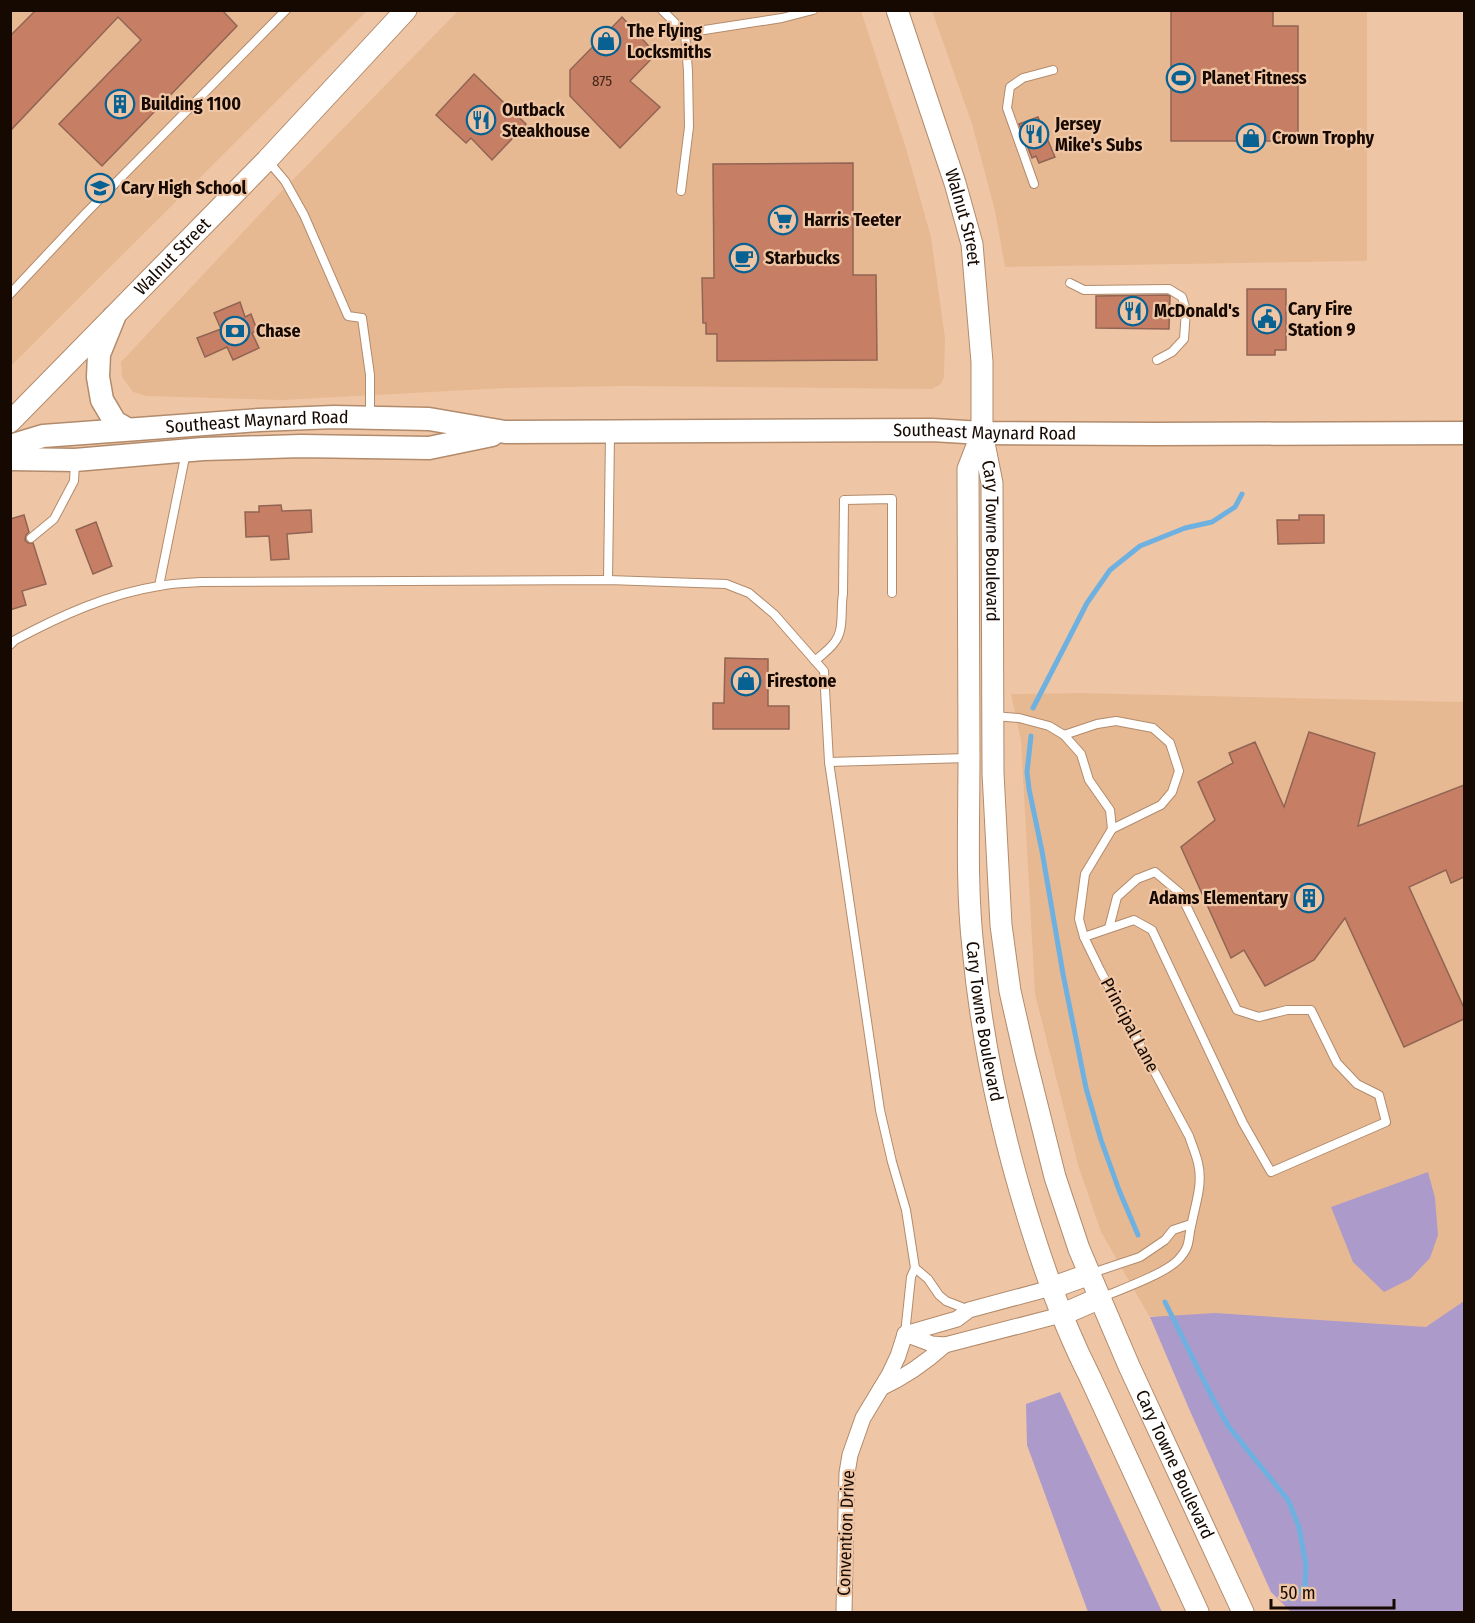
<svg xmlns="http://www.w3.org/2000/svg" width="1475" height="1623" viewBox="0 0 1475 1623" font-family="'Fira Sans Condensed',sans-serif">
<rect width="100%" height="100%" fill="#efc6a5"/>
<g fill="#e7b993">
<polygon points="459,10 861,11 906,148 931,237 945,338 944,377 941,384 932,389 627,386 506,388 283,400 146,396 133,392 122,377 121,362 272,201"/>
<polygon points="11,11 367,11 11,366"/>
<polygon points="932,11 1367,11 1367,261 1005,267 995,211 972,124"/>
<polygon points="1080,693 1464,702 1464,1337 1149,1316 1101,1232 1078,1165 1035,994 1021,741 1011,694"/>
</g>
<g fill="#ab9aca">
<polygon points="1428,1172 1435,1198 1438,1235 1430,1258 1410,1279 1384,1292 1353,1262 1331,1207"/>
<polygon points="1464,1301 1464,1612 1291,1612 1271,1592 1190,1411 1150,1317 1215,1313 1426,1327"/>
<polygon points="1060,1392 1162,1612 1088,1612 1027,1445 1026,1404"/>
</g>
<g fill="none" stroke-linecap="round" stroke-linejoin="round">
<g stroke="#6eb1e0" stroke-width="5">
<polyline points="1033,708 1087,603 1110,570 1140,546 1185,528 1212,522 1235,507 1242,494"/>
<polyline points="1031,736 1027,772 1029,789 1042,851 1063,974 1086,1088 1101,1140 1119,1190 1138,1235"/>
<polyline points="1165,1302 1212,1397 1229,1427 1288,1500 1299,1527 1306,1565 1305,1587 1290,1599"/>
</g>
</g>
<g fill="#c67f65" stroke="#916453" stroke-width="1.5">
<polygon points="36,10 222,10 237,26 102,166 59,124 141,40 118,17 10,131 10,36"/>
<polygon points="1171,10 1273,10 1273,26 1298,26 1298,141 1171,141"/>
<polygon points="622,17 656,54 630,81 660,107 620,148 570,96 570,70"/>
<polygon points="474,74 526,124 492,160 471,138 466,143 436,115"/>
<polygon points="1038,117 1055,157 1039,163 1036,156 1032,158 1019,124"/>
<polygon points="853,163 853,275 876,275 877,360 717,361 717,334 706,334 706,323 703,323 702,278 714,278 713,164"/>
<polygon points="1247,289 1286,289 1286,350 1275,350 1275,355 1247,355"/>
<polygon points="1167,295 1170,296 1169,329 1096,328 1096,296"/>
<polygon points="240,302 245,317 251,314 257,330 252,333 259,348 233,360 227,347 205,357 197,338 221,329 214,313"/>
<polygon points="281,505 282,511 311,510 312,532 287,534 289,559 271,560 269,536 246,537 245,512 259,512 259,506"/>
<polygon points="24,515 29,532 26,535 25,540 28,543 33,543 46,584 22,591 26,605 10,610 10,519"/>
<polygon points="1299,515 1324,515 1324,543 1278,544 1277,520 1299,520"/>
<polygon points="96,522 112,566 93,574 76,530"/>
<polygon points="725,658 768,659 768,706 789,706 789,729 713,729 713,703 724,703"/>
<polygon points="1309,732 1375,753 1358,826 1464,785 1464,877 1451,883 1446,870 1409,887 1464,1008 1464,1019 1404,1047 1345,918 1314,960 1265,986 1244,950 1231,958 1181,847 1215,820 1198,782 1233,763 1229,753 1255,742 1284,807"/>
</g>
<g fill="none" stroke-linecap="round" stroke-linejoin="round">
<g stroke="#b28b6c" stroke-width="10">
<g id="service">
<polyline points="662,10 685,33 782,18 813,10"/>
<polyline points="268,161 285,181 304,215 348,316 362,318 370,375 370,416"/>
<polyline points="1034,184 1007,108 1010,87 1023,78 1053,70"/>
<polyline points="681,191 689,127 688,71 685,33"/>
<polyline points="1070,283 1084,290 1169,289 1182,297 1186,310 1184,339 1172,352 1157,360"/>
<polyline points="10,294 85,214 286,10"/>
<polyline points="31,538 54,519 74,481 75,462"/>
<polyline points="608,580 610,435"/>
<polyline points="159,586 186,452"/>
<path d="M10,645L15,640C60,616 108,594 159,586C172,583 187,583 200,582L608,580L726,584L749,593L774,614L824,671L829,762L880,1110L892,1162L906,1210L915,1268L911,1277L905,1334"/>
<path d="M815,661C821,655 829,650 834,643C845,630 840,610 843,594L844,500L892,499V593"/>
<polyline points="994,716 1019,718 1049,726 1064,735 1081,754 1089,780 1110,810 1112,829"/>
<polyline points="1064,735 1097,724 1116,721 1153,728 1170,743 1179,771 1172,792 1161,805 1112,829"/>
<polyline points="829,762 967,758"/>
<polyline points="1084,937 1134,920 1152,930 1243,1123 1271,1172 1386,1122 1379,1095 1357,1084 1337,1063 1311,1010 1287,1010 1259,1017 1237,1010 1180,893 1155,872 1137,879 1117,897 1109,928"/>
<polyline points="915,1268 928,1279 939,1295 946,1301 969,1310"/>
<polyline points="1092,1273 1140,1257 1165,1240 1173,1230 1191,1224"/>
<path d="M1103,1297C1122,1289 1164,1274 1178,1260C1192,1245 1187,1240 1192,1222C1196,1202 1203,1183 1198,1163C1196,1154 1192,1145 1189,1136L1100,970L1084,937L1079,919L1085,874L1112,829"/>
</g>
</g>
<g stroke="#b28b6c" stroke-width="17">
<g id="minor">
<polyline points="905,1334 932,1344 945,1345 1061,1315"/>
<polyline points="905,1334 957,1319 969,1310 1051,1288"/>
<path d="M881,1388C905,1377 925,1363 945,1345"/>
<polyline points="844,1612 846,1512 847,1473 850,1455 863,1418 889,1375 898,1356 905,1334"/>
</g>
</g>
<g stroke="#b28b6c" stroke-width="23">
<g id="secondary">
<path id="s1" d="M897,10L955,183L972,244L982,362V433L992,483L993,773L1001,925L1010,991L1025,1057L1055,1177L1079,1249L1129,1366L1243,1612"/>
<path id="s2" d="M10,422L267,160L406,10"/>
<path id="s3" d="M982,433L968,469C968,565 969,662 969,758C969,821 966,885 973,948C982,1044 1003,1139 1032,1230C1048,1281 1066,1330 1090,1377L1198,1612"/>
<polyline points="1051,1288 1090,1274"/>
<polyline points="1061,1315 1100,1298"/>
</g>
</g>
<g stroke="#b28b6c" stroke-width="25">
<g id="primary">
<polyline points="114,317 99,354 98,377 102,400 115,422 127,429"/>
<path id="s4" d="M10,446L43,436L259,420L334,417L429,419L505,432L932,430L982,433L1155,434L1464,433"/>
<polyline points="10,459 75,460 203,449 301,446 429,448 492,435"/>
</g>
</g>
<use href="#service" stroke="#fff" stroke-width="8"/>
<use href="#minor" stroke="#fff" stroke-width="15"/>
<use href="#secondary" stroke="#fff" stroke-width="21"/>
<use href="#primary" stroke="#fff" stroke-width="22"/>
</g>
<defs>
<g id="shop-ring" transform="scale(1.5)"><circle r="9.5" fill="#efc6a5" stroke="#076293" stroke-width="1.5"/><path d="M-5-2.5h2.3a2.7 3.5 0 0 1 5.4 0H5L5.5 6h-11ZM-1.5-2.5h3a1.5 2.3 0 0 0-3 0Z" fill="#076293"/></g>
<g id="stadium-ring" transform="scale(1.5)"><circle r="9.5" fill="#efc6a5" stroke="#076293" stroke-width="1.5"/><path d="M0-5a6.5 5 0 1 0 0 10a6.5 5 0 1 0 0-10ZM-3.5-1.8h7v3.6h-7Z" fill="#076293"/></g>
<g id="building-ring" transform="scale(1.5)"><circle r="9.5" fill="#efc6a5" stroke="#076293" stroke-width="1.5"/><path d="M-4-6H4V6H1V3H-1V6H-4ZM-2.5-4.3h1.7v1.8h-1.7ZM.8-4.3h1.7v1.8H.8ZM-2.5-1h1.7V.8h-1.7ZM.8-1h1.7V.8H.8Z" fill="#076293"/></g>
<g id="restaurant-ring" transform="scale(1.5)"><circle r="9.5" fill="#efc6a5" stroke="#076293" stroke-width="1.5"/><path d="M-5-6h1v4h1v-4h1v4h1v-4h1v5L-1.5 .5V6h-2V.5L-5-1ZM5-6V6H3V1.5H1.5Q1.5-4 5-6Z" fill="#076293"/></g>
<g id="school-ring" transform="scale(1.5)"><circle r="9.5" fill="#efc6a5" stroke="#076293" stroke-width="1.5"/><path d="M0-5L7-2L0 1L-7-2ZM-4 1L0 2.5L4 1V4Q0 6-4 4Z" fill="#076293"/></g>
<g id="supermarket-ring" transform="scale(1.5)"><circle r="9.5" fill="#efc6a5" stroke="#076293" stroke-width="1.5"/><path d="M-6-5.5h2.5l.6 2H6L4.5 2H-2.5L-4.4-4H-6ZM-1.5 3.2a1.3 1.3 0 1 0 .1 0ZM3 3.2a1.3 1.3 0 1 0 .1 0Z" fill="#076293"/></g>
<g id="cafe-ring" transform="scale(1.5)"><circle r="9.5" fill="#efc6a5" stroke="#076293" stroke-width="1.5"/><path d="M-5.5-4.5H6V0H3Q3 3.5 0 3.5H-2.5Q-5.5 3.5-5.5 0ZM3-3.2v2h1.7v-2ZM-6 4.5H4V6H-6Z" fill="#076293"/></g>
<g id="civic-ring" transform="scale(1.5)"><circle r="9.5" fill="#efc6a5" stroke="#076293" stroke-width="1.5"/><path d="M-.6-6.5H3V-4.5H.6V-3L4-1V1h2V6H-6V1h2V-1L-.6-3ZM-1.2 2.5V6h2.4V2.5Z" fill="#076293"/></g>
<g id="bank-ring" transform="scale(1.5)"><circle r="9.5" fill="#efc6a5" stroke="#076293" stroke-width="1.5"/><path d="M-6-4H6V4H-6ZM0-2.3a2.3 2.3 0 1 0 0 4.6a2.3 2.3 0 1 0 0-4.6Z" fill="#076293"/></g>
</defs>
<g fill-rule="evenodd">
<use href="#shop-ring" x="606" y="41"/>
<use href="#stadium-ring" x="1181" y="78"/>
<use href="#building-ring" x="120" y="104"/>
<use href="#restaurant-ring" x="481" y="120"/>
<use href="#restaurant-ring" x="1034" y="134"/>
<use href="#shop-ring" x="1251" y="138"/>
<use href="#school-ring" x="100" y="188"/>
<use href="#supermarket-ring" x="783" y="220"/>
<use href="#cafe-ring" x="744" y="258"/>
<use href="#restaurant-ring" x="1133" y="311"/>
<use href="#civic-ring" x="1267" y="319"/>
<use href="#bank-ring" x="235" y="331"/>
<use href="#shop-ring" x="746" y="681"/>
<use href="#building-ring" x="1309" y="898"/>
</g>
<g text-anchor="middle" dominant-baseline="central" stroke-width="4.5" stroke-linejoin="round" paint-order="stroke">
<g font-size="15" fill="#42261a">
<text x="602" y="81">875</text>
</g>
<g font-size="18" font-weight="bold" fill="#160901" stroke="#efc6a5" text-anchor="start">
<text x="627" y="31">The Flying<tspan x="627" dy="21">Locksmiths</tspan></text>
<text x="1202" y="78">Planet Fitness</text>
<text x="141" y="104">Building 1100</text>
<text x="502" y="110">Outback<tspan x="502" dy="21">Steakhouse</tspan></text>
<text x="1055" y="124">Jersey<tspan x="1055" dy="21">Mike's Subs</tspan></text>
<text x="1272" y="138">Crown Trophy</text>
<text x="121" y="188">Cary High School</text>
<text x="804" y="220">Harris Teeter</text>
<text x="765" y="258">Starbucks</text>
<text x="1288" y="309">Cary Fire<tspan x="1288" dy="21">Station 9</tspan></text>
<text x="1154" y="311">McDonald's</text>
<text x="256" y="331">Chase</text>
<text x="767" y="681">Firestone</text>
<text x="1288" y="898" text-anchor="end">Adams Elementary</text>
</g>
<g font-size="18" fill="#160901" stroke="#efc6a5">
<text stroke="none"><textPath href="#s1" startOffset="218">Walnut Street</textPath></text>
<text stroke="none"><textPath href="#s2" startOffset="232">Walnut Street</textPath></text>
<text stroke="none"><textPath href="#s4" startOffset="249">Southeast Maynard Road</textPath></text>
<text stroke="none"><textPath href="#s4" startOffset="978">Southeast Maynard Road</textPath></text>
<text stroke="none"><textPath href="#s1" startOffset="544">Cary Towne Boulevard</textPath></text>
<text stroke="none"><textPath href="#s3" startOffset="592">Cary Towne Boulevard</textPath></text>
<text transform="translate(1130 1025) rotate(62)">Principal Lane</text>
<text stroke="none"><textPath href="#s1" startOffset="1498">Cary Towne Boulevard</textPath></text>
<text transform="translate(846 1533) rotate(-88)">Convention Drive</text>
</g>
</g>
<rect width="1475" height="1623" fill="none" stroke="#160901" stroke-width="24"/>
<path d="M1271 1599v9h123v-9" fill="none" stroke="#160901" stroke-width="3"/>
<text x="1280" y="1599" font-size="18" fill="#160901" stroke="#efc6a5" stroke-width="4.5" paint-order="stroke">50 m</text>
</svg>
